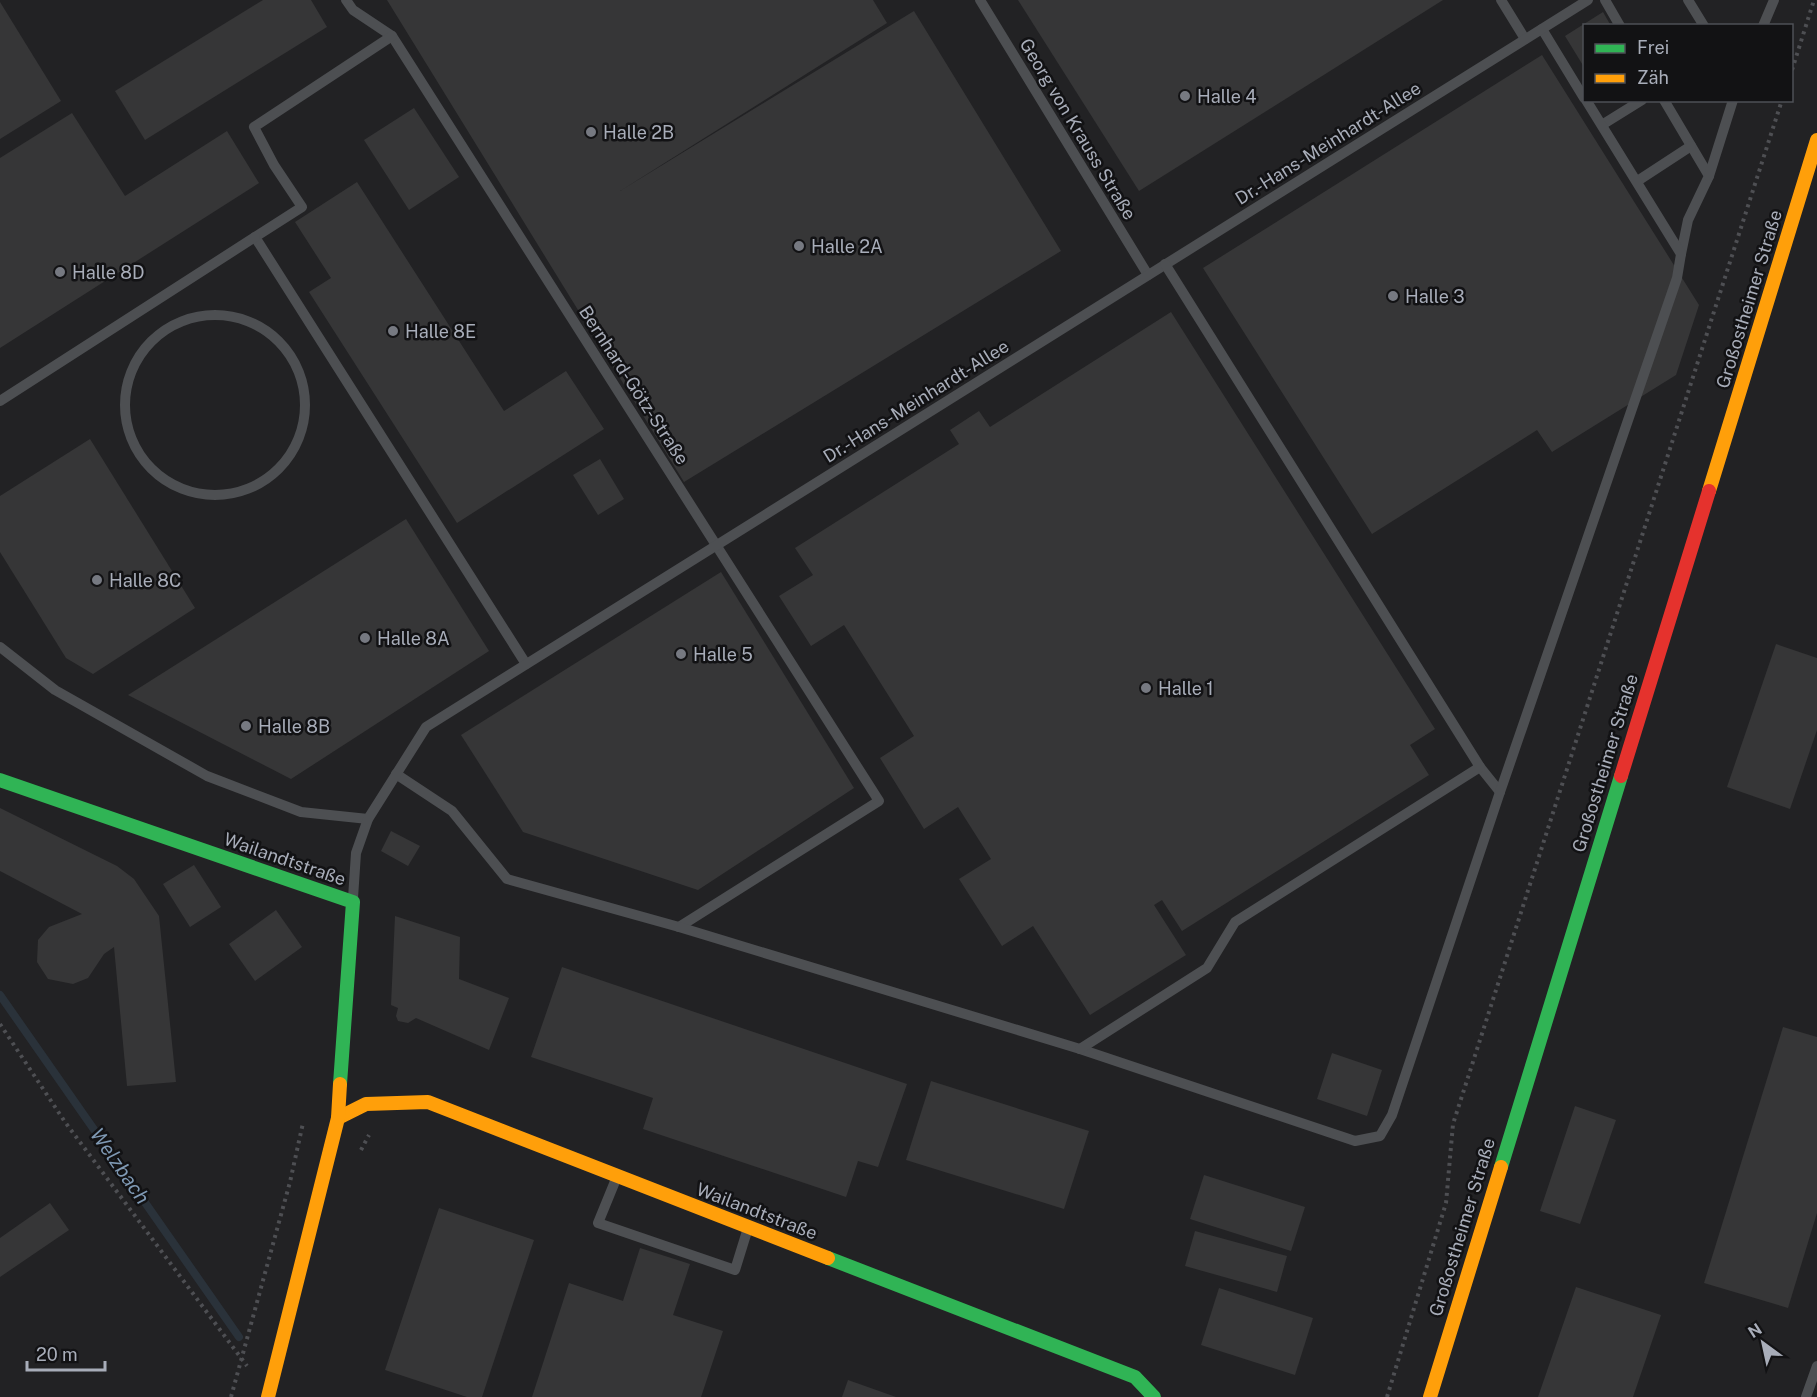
<svg xmlns="http://www.w3.org/2000/svg" width="1817" height="1397" viewBox="0 0 1817 1397" font-family="'Public Sans',sans-serif">
<rect width="100%" height="100%" fill="#181818"/>
<path fill="#222224" fill-rule="evenodd" d="M0,0H1817V1397H0ZM1584,26H1792V100H1584Z"/>
<g fill="none" stroke-linecap="round" stroke-linejoin="round">
<polyline stroke="#2a323a" stroke-width="8" points="0,995 239,1337"/>
</g>
<g fill="#363637">
<polygon points="263,0 311,0 327,27 145,140 115,91"/>
<polygon points="387,0 873,0 887,23 620,191 914,11 1061,251 684,482"/>
<polygon points="1018,0 1443,0 1139,191"/>
<polygon points="0,2 61,101 0,139"/>
<polygon points="1603,12 1611,26 1584,26 1584,67 1565,36"/>
<polygon points="1542,55 1699,305 1676,375 1552,452 1537,430 1372,534 1203,268"/>
<polygon points="414,108 459,177 409,210 364,140"/>
<polygon points="72,113 125,196 227,131 259,183 0,348 0,158"/>
<polygon points="357,182 504,411 566,371 604,429 457,523 309,292 331,278 295,222"/>
<polygon points="1171,312 1435,729 1410,745 1429,775 1182,931 1162,900 1154,905 1186,955 1090,1015 1033,926 1002,946 959,879 991,859 958,807 924,829 880,758 914,736 844,625 811,646 779,596 813,575 795,548 959,444 950,430 979,411 990,427"/>
<polygon points="90,439 195,608 93,674 66,658 0,552 0,496"/>
<polygon points="600,459 624,499 598,515 573,475"/>
<polygon points="406,519 489,651 291,779 128,695"/>
<polygon points="721,572 854,788 698,890 523,832 461,735"/>
<polygon points="1776,644 1817,658 1817,730 1790,809 1727,787"/>
<polygon points="0,808 117,866 134,879 159,916 176,1082 127,1086 114,947 104,954 88,978 73,984 48,979 37,962 38,940 49,927 82,914 0,871"/>
<polygon points="391,831 420,846 408,866 381,851"/>
<polygon points="194,865 221,907 190,927 163,884"/>
<polygon points="276,910 302,947 255,981 229,944"/>
<polygon points="395,916 460,937 459,979 509,998 489,1050 416,1018 408,1023 398,1021 396,1016 398,1008 391,1005"/>
<polygon points="562,967 907,1084 878,1167 858,1161 846,1197 643,1129 653,1098 531,1057"/>
<polygon points="1783,1027 1817,1037 1817,1213 1788,1308 1704,1283"/>
<polygon points="1332,1053 1382,1070 1367,1116 1317,1099"/>
<polygon points="931,1081 1089,1131 1064,1209 906,1160"/>
<polygon points="1575,1106 1616,1120 1580,1224 1540,1211"/>
<polygon points="1204,1175 1305,1207 1291,1251 1190,1219"/>
<polygon points="50,1203 69,1230 0,1277 0,1238"/>
<polygon points="439,1208 534,1240 482,1397 467,1397 385,1370"/>
<polygon points="1195,1231 1287,1256 1277,1292 1185,1266"/>
<polygon points="640,1248 690,1264 673,1315 723,1331 701,1397 532,1397 569,1283 623,1301"/>
<polygon points="1576,1287 1661,1315 1633,1397 1538,1397"/>
<polygon points="1219,1288 1313,1318 1295,1375 1201,1345"/>
<polygon points="848,1380 896,1397 842,1397"/>
</g>
<g fill="none" stroke-linecap="round" stroke-linejoin="round">
<g stroke="#4e4f53" stroke-width="4" stroke-dasharray="3 4.5" stroke-linecap="butt">
<polyline points="1792,70 1814,0"/>
<polyline points="0,1024 65,1122 247,1366"/>
<polyline points="361,1150 369,1135"/>
<polyline points="231,1397 290,1182 303,1123"/>
<polyline points="1387,1397 1446,1203 1453,1124 1782,100"/>
</g>
<g stroke="#4d4f52" stroke-width="10">
<polyline points="346,0 353,10 392,36 879,801 679,927"/>
<polyline points="980,0 1148,275"/>
<polyline points="1501,0 1525,39"/>
<polyline points="1605,0 1620,26"/>
<polyline points="1688,0 1704,26"/>
<polyline points="1763,26 1774,0"/>
<polyline points="1542,29 1584,98"/>
<polyline points="392,36 254,127 274,165 302,207 255,237 526,664"/>
<polyline points="1664,100 1709,176 1688,220 1681,254"/>
<polyline points="1605,123 1642,100"/>
<polyline points="1709,176 1733,100"/>
<polyline points="1639,180 1691,146"/>
<circle cx="215" cy="405" r="90"/>
<polyline points="0,401 255,237"/>
<polyline points="0,647 55,690 207,776 301,812 368,819"/>
<polyline points="1480,767 1500,792"/>
<polyline points="396,774 452,811 507,879 679,927 1080,1049 1355,1141 1380,1136 1392,1115 1500,792 1677,278 1681,254 1586,100"/>
<polyline points="353,898 356,853 368,819 426,727 1588,0"/>
<polyline points="1080,1049 1207,968 1235,922 1480,767 1165,264"/>
<polyline points="616,1179 598,1223 735,1270 748,1228"/>
<polyline points="1806,1397 1817,1366"/>
</g>
<g stroke="#30b455" stroke-width="14">
<polyline points="0,780 353,902 340,1084"/>
<polyline points="1501,1167 1621,776"/>
<polyline points="828,1258 1135,1377 1154,1397"/>
</g>
<g stroke="#ff9f0a" stroke-width="14">
<polyline points="1709,491 1817,140"/>
<polyline points="338,1118 366,1104 428,1102 828,1258"/>
<polyline points="268,1397 338,1118 340,1084"/>
<polyline points="1430,1397 1501,1167"/>
</g>
<polyline stroke="#e5322d" stroke-width="14" points="1621,776 1709,491"/>
</g>
<g fill="#767981" stroke="#121214" stroke-width="2">
<circle cx="1185" cy="96" r="6"/>
<circle cx="591" cy="132" r="6"/>
<circle cx="799" cy="246" r="6"/>
<circle cx="60" cy="272" r="6"/>
<circle cx="1393" cy="296" r="6"/>
<circle cx="393" cy="331" r="6"/>
<circle cx="97" cy="580" r="6"/>
<circle cx="365" cy="638" r="6"/>
<circle cx="681" cy="654" r="6"/>
<circle cx="1146" cy="688" r="6"/>
<circle cx="246" cy="726" r="6"/>
</g>
<g text-anchor="middle" dominant-baseline="central" stroke-width="5" stroke-linejoin="round" paint-order="stroke">
<g font-size="18" fill="#a8adb9" stroke="#121214" text-anchor="start">
<text x="1197" y="96">Halle 4</text>
<text x="603" y="132">Halle 2B</text>
<text x="811" y="246">Halle 2A</text>
<text x="72" y="272">Halle 8D</text>
<text x="1405" y="296">Halle 3</text>
<text x="405" y="331">Halle 8E</text>
<text x="109" y="580">Halle 8C</text>
<text x="377" y="638">Halle 8A</text>
<text x="693" y="654">Halle 5</text>
<text x="1158" y="688">Halle 1</text>
<text x="258" y="726">Halle 8B</text>
</g>
<g font-size="18" fill="#a8adb9" stroke="#121214">
<text transform="translate(1078 129) rotate(59)">Georg von Krauss Straße</text>
<text transform="translate(1328 143) rotate(-32)">Dr.-Hans-Meinhardt-Allee</text>
<text transform="translate(1749 299) rotate(-73)">Großostheimer Straße</text>
<text transform="translate(634 385) rotate(57)">Bernhard-Götz-Straße</text>
<text transform="translate(916 401) rotate(-32)">Dr.-Hans-Meinhardt-Allee</text>
<text transform="translate(1605 763) rotate(-73)">Großostheimer Straße</text>
<text transform="translate(285 859) rotate(19)">Wailandtstraße</text>
<text transform="translate(757 1211) rotate(21)">Wailandtstraße</text>
<text transform="translate(1462 1227) rotate(-73)">Großostheimer Straße</text>
</g>
<g font-size="20" font-style="italic" fill="#7f99b4" stroke="#121214">
<text transform="translate(120 1166) rotate(55)">Welzbach</text>
</g>
</g>
<rect x="1583" y="24" width="210" height="78" fill="#121214" stroke="#4e5056" stroke-width="1.5"/>
<rect x="1595" y="44" width="30" height="9" fill="#30b455" stroke="#4e5056" stroke-width="1.5"/>
<text x="1637" y="54" font-size="18" fill="#a8adb9">Frei</text>
<rect x="1595" y="74" width="30" height="9" fill="#ff9f0a" stroke="#4e5056" stroke-width="1.5"/>
<text x="1637" y="84" font-size="18" fill="#a8adb9">Zäh</text>
<g transform="translate(1763 1343) rotate(327)" stroke="#121214" stroke-width="4.5" paint-order="stroke">
<path d="M0-4.5L10 22L0 15L-10 22Z" fill="#a8adb9"/>
<text y="-9" font-size="16" font-weight="bold" text-anchor="middle" fill="#a8adb9">N</text>
</g>
<path d="M27 1361v9h78v-9" fill="none" stroke="#a8adb9" stroke-width="3"/>
<text x="36" y="1361" font-size="18" fill="#a8adb9" stroke="#121214" stroke-width="4.5" paint-order="stroke">20 m</text>
</svg>
